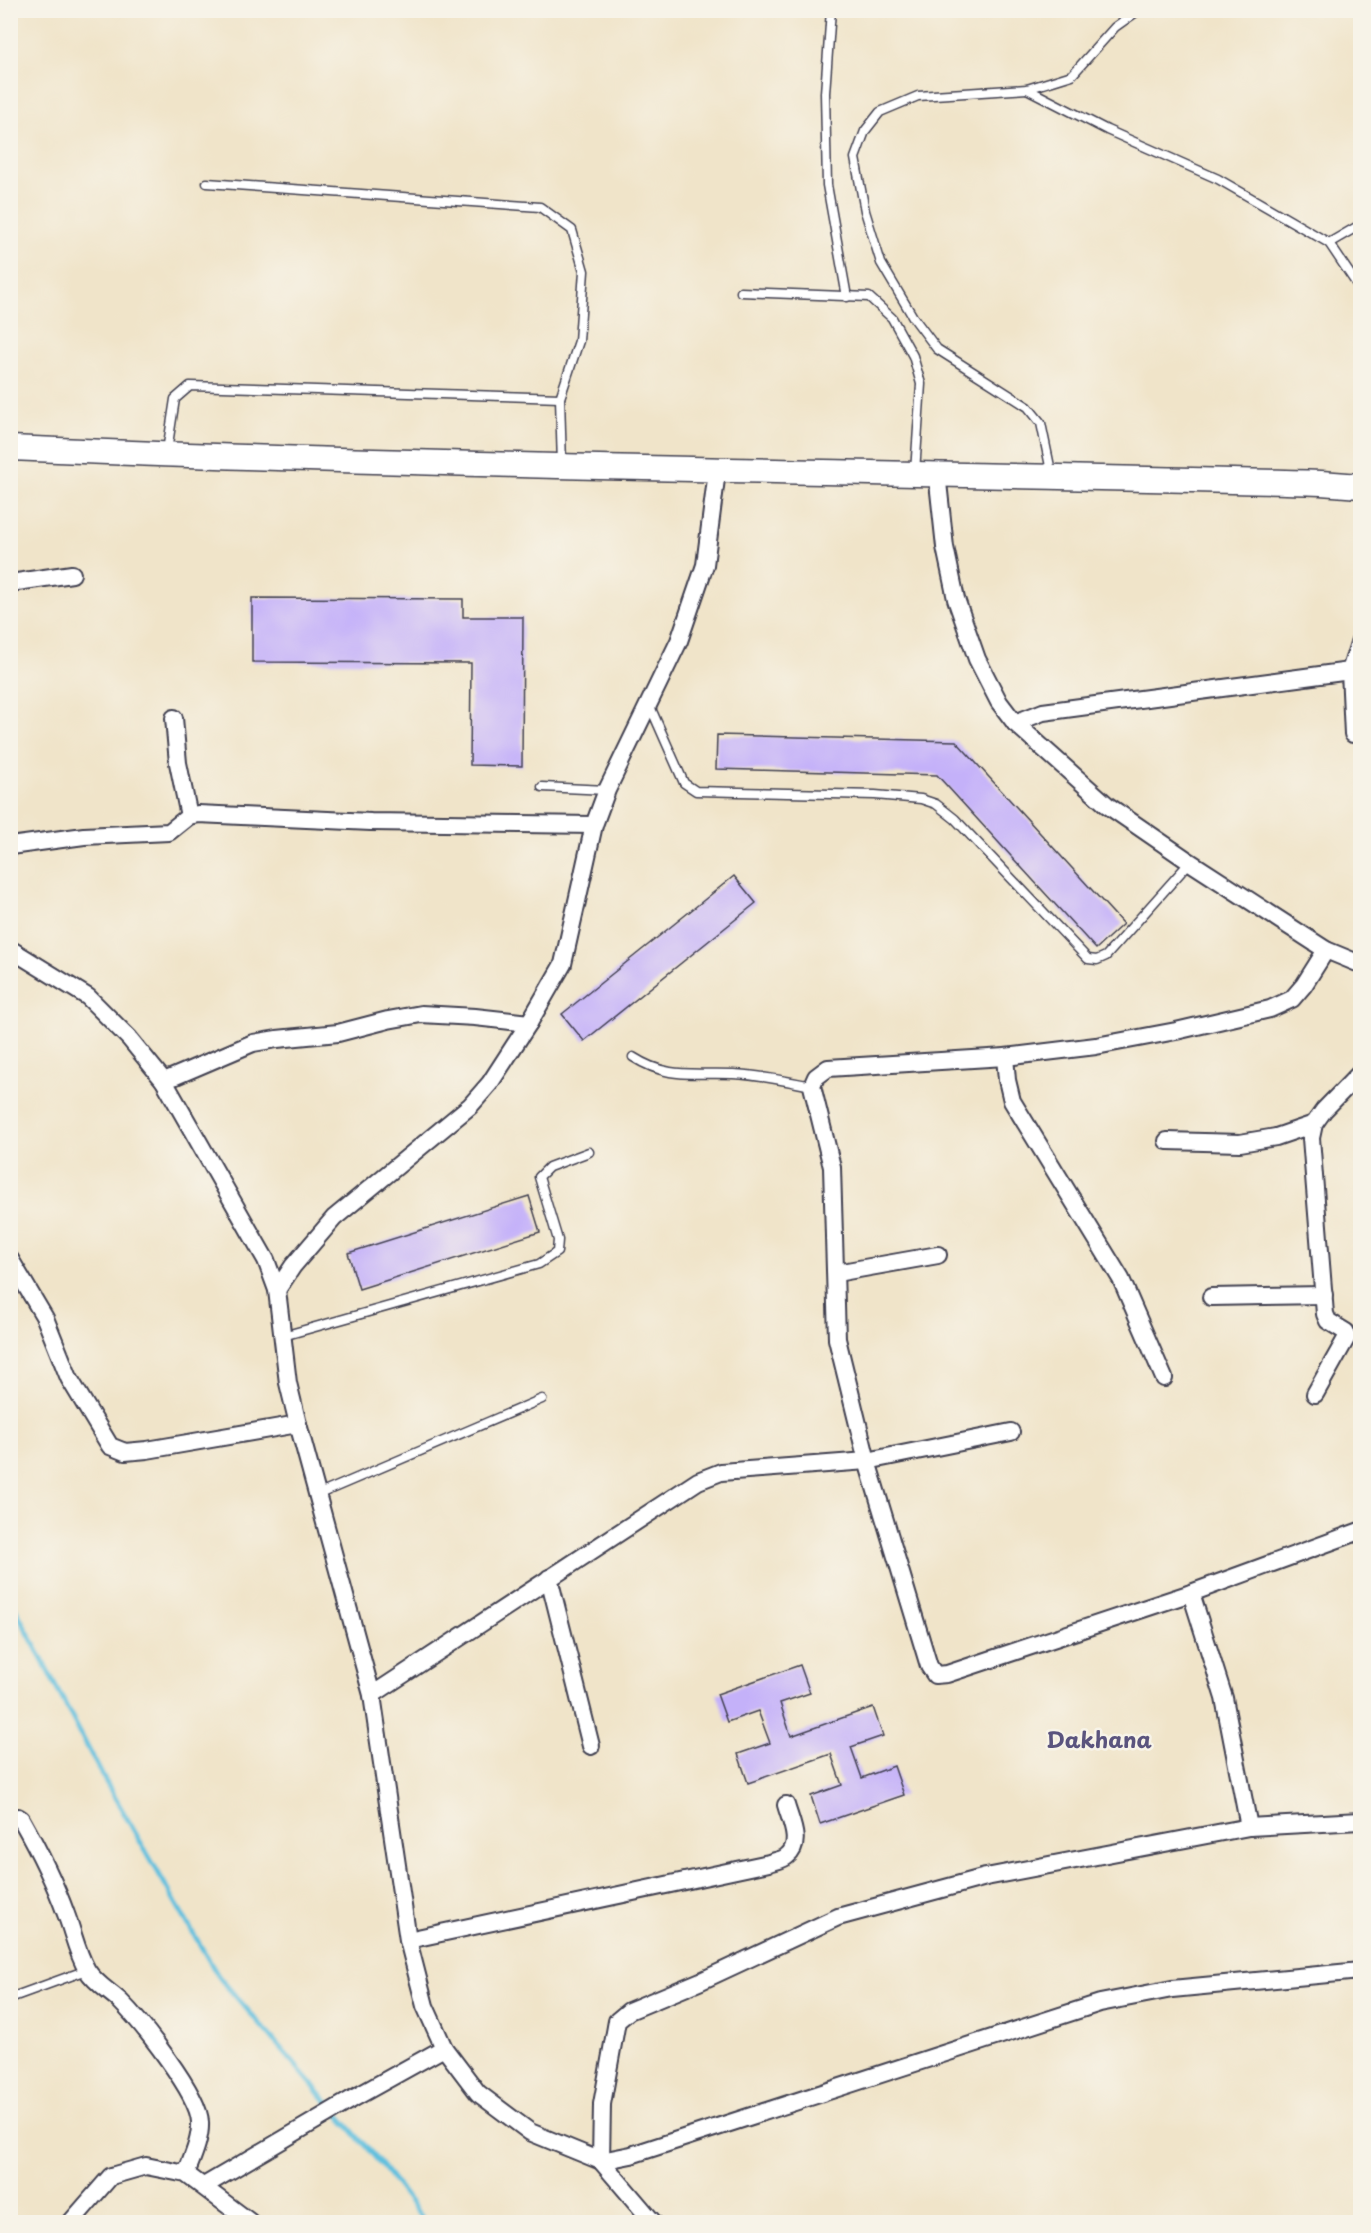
<svg xmlns="http://www.w3.org/2000/svg" width="1371" height="2233" viewBox="0 0 1371 2233" font-family="'Playpen Sans',sans-serif">
<rect width="100%" height="100%" fill="#f7f3e8"/>
<filter id="ink" filterUnits="userSpaceOnUse"><feTurbulence type="fractalNoise" baseFrequency=".0167" numOctaves="2"/><feDisplacementMap in="SourceGraphic" scale="12" xChannelSelector="R" yChannelSelector="G"/><feConvolveMatrix kernelMatrix="1 2 1 2 8 2 1 2 1" color-interpolation-filters="sRGB"/></filter>
<filter id="wash" filterUnits="userSpaceOnUse"><feTurbulence type="fractalNoise" baseFrequency=".008" numOctaves="4" result="noise"/><feDisplacementMap in="SourceGraphic" scale="24" xChannelSelector="R" yChannelSelector="G"/><feGaussianBlur stdDeviation="1.35" result="paint"/><feColorMatrix in="noise" values="0 0 0 0 0 0 0 0 0 0 0 0 0 0 0 0 0 1.4 0 .05"/><feComposite in="paint" operator="in"/></filter>
<g filter="url(#wash)">
<rect width="100%" height="100%" fill="#f0e4c9"/>
<g fill="none" stroke-linecap="round" stroke-linejoin="round">
<polyline stroke="#60c0de" stroke-width="5" points="10,1598 103,1777 218,1976 381,2164 425,2222"/>
</g>
<g id="blocks">
<g fill="#c4b1f9">
<polygon points="252,598 463,599 463,617 523,617 522,766 470,765 471,663 252,662"/>
<polygon points="717,735 956,741 1123,924 1096,949 937,775 716,769"/>
<polygon points="734,876 756,903 584,1041 562,1014"/>
<polygon points="529,1196 540,1232 359,1289 348,1253"/>
<polygon points="800,1665 810,1693 780,1703 791,1736 873,1707 883,1736 851,1747 862,1778 894,1766 904,1795 820,1824 811,1796 842,1785 831,1754 748,1783 738,1754 770,1743 758,1711 727,1722 717,1694"/>
</g>
</g>
</g>
<g filter="url(#ink)">
<use href="#blocks" fill-opacity="0" stroke="#413f50" stroke-width="1.5"/>
<g fill="none" stroke-linecap="round" stroke-linejoin="round">
<g stroke="#413f50" stroke-width="11">
<g id="lane">
<polyline points="831,10 825,93 827,185 847,297"/>
<polyline points="1027,89 1107,130 1218,179 1329,243 1360,289"/>
<polyline points="207,183 540,207 572,230 584,271 579,341 560,398 562,465"/>
<polyline points="1329,243 1360,225"/>
<polyline points="741,292 869,297 892,318 913,356 921,384 915,472"/>
<polyline points="167,451 175,399 190,386 560,398"/>
<polyline points="1052,476 1041,423 1028,407 937,349 913,317 881,263 865,211 855,158 865,131 880,112 918,96 1027,89 1072,75 1115,27 1139,10"/>
<polyline points="649,704 684,783 696,791 875,795 921,799 936,804 955,819 1088,959 1097,960 1106,956 1190,862"/>
<polyline points="542,787 607,790"/>
<path d="M633,1057C669,1080 693,1072 733,1074C760,1075 786,1081 812,1086"/>
<polyline points="283,1336 539,1264 557,1252 558,1240 539,1177 549,1167 589,1152"/>
<polyline points="317,1495 542,1399"/>
<polyline points="10,1998 87,1970"/>
</g>
</g>
<g stroke="#413f50" stroke-width="20">
<g id="street">
<polyline points="937,473 945,547 956,599 977,659 999,702 1015,723 1107,805 1190,862 1326,950 1360,964"/>
<polyline points="10,583 72,574"/>
<polyline points="174,718 178,763 189,816"/>
<polyline points="1015,723 1043,712 1350,671"/>
<polyline points="1353,734 1350,671 1360,640"/>
<polyline points="10,846 84,836 169,832 189,816 198,814 371,822 594,825"/>
<polyline points="10,949 88,997 129,1038 164,1081 266,1260 277,1290 288,1383 298,1424 372,1695 408,1940 425,2006 444,2048 478,2093 530,2132 601,2161 631,2155 1100,2003 1172,1989 1360,1971"/>
<polyline points="1326,950 1304,985 1292,999 1270,1009 1176,1031 1096,1046 1005,1057 828,1068 816,1077 812,1086 832,1167 837,1339 867,1461 929,1666 935,1675 947,1674 1191,1593 1360,1531"/>
<polyline points="1005,1057 1007,1080 1012,1101 1121,1279 1164,1378"/>
<polyline points="164,1081 253,1043 277,1039 338,1033 388,1020 421,1014 475,1017 529,1023"/>
<polyline points="1167,1141 1240,1143 1276,1137 1314,1124"/>
<polyline points="10,1259 45,1318 69,1378 110,1446 125,1452 147,1450 298,1424"/>
<polyline points="836,1273 938,1255"/>
<polyline points="277,1290 293,1266 334,1218 470,1106 490,1083 529,1023 563,964 594,825 607,790 679,641 705,565 717,471"/>
<polyline points="1211,1297 1324,1295"/>
<polyline points="1315,1394 1347,1337 1346,1332 1328,1321 1325,1314 1311,1138 1314,1124 1324,1110 1360,1073"/>
<polyline points="549,1578 591,1746"/>
<polyline points="372,1695 698,1481 721,1472 867,1461 1011,1432"/>
<path d="M10,1819L18,1817L21,1819C38,1849 54,1881 66,1914C73,1932 77,1953 87,1970C95,1983 109,1991 120,2001C141,2022 199,2094 200,2122C201,2139 192,2158 186,2174"/>
<polyline points="1249,1827 1360,1821"/>
<path d="M408,1940L769,1863C774,1861 783,1860 787,1856C803,1844 790,1820 786,1805"/>
<polyline points="204,2186 354,2098 444,2048"/>
<polyline points="71,2222 111,2176 146,2166 186,2174 250,2222"/>
<polyline points="653,2222 601,2161 602,2104 614,2038 617,2021 629,2011 701,1981 838,1917 986,1877 1249,1827 1224,1698 1191,1593"/>
</g>
</g>
<g stroke="#413f50" stroke-width="27">
<path id="secondary" d="M10,448C447,467 884,472 1321,483L1360,486"/>
</g>
<use href="#lane" stroke="#fff" stroke-width="8"/>
<use href="#street" stroke="#fff" stroke-width="16"/>
<use href="#secondary" stroke="#fff" stroke-width="24"/>
</g>
</g>
<g text-anchor="middle" dominant-baseline="central" stroke-width="5" stroke-linejoin="round" paint-order="stroke">
<g font-size="22" font-weight="bold" fill="#5b547e" stroke="#f7f3e8">
<text x="1099" y="1738">Dakhana</text>
</g>
</g>
<rect width="1371" height="2233" fill="none" stroke="#f7f3e8" stroke-width="36"/>
</svg>
